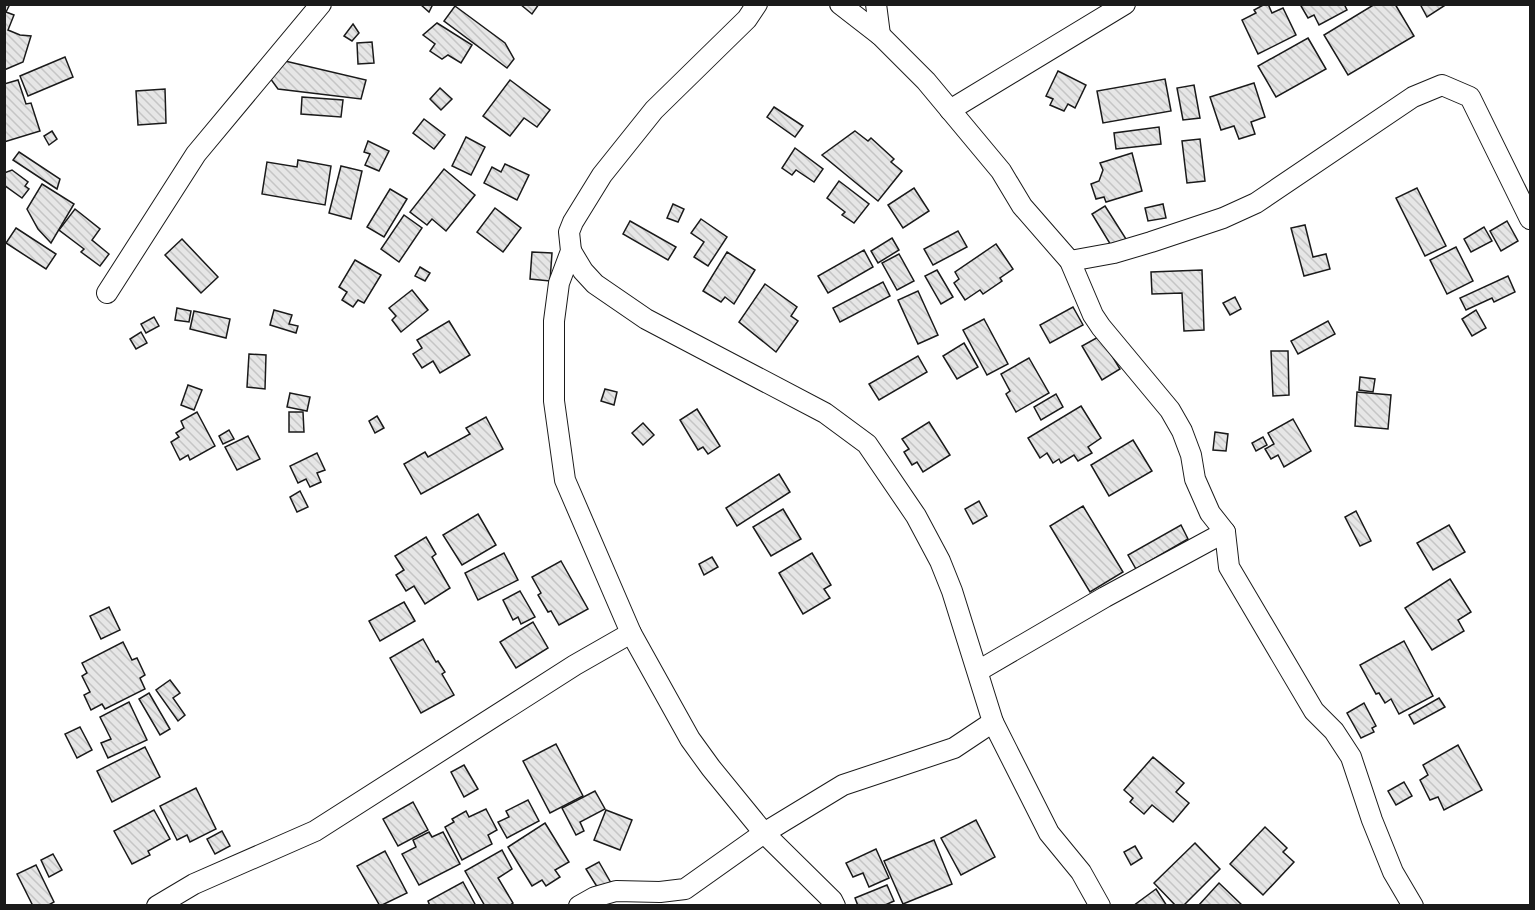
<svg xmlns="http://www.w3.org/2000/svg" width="1535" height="910" viewBox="0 0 1535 910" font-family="'Exo 2',sans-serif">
<defs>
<pattern id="building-back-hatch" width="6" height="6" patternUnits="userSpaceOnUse" patternTransform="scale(1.5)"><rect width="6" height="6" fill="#e6e6e6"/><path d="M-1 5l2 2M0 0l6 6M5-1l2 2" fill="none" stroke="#c5c5c5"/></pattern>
</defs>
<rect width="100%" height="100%" fill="#fff"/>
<g fill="url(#building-back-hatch)" stroke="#1a1a1a" stroke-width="1.5">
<polygon points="4,4 10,4 6,12 14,15 8,30 20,35 31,36 23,62 4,70"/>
<polygon points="420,4 433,4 429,12"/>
<polygon points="520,4 539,4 532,14"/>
<polygon points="1265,4 1268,4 1272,13 1283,8 1296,35 1258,54 1242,20 1256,13 1254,10"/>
<polygon points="1304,4 1344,4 1347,10 1319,25 1314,15 1308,18 1301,6"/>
<polygon points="1375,4 1395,4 1414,36 1348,75 1324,35"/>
<polygon points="1420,4 1447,4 1427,17"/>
<polygon points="455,6 505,43 514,59 507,68 444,21"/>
<polygon points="437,23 472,45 461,63 448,55 442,59 430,51 435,44 423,35"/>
<polygon points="353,24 359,33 352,41 344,36"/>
<polygon points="1308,38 1326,69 1276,97 1258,66"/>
<polygon points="372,42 374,63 358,64 357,43"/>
<polygon points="65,57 73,77 28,96 20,76"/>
<polygon points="285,61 366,80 361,99 278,89 267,74"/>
<polygon points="1058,71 1086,85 1075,108 1068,104 1064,111 1050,105 1053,99 1046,96"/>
<polygon points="1165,79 1171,111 1103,123 1097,91"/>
<polygon points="18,80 26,104 31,103 40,131 4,142 4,84"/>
<polygon points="510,80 550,110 537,127 524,118 510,136 483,116"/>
<polygon points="1254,83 1265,117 1251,122 1255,134 1239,139 1234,126 1221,130 1210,97"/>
<polygon points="1194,85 1200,118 1183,120 1177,88"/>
<polygon points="440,88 452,99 441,110 430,99"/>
<polygon points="165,89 166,123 138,125 136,91"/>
<polygon points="302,97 343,100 341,117 301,114"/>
<polygon points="774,107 803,126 795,137 767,117"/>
<polygon points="424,119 445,135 434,149 413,133"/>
<polygon points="1159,127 1161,144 1116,149 1114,133"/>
<polygon points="52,131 57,139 49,145 44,136"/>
<polygon points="855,131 868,141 871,138 894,159 891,162 902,171 878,201 822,155"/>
<polygon points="466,137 485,147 471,175 452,166"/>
<polygon points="1200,139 1205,181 1187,183 1182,141"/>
<polygon points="368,141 389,151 379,171 365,165 370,154 364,152"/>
<polygon points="795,148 823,169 814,182 796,170 792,175 782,168"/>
<polygon points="19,152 60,179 57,189 13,160"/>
<polygon points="1132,153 1142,191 1106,202 1104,197 1096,199 1091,184 1099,181 1103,170 1100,163"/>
<polygon points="298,160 331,166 325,205 262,194 267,162 297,167"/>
<polygon points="505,164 529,175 517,200 484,183 492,167 501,172"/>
<polygon points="341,166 362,171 351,219 329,213"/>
<polygon points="444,169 475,195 446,231 432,219 427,225 410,212"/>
<polygon points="12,170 28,182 25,186 29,189 22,198 4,185 4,173"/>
<polygon points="839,181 869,204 854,223 842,215 845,212 827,198"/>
<polygon points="42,184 74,204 51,243 38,229 27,209"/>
<polygon points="914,188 929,211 903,228 888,205"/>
<polygon points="1417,188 1446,246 1425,256 1396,198"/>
<polygon points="390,189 407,199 384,237 367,227"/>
<polygon points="673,204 684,209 678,222 667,218"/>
<polygon points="1163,204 1166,218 1148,221 1145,208"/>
<polygon points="1105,206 1126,239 1112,247 1092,214"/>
<polygon points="495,208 521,228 503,252 477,232"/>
<polygon points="75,209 100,229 92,240 109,254 100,266 81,252 84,249 59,230"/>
<polygon points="404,215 422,228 399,262 381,249"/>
<polygon points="701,219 727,237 708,266 694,257 704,242 691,233"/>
<polygon points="630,221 676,247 668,260 623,234"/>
<polygon points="1507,221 1518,241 1501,251 1490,231"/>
<polygon points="1305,225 1313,257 1326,254 1330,269 1304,276 1291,228"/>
<polygon points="1484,227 1492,241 1471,252 1464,239"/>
<polygon points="16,228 56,254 46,269 6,243"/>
<polygon points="958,231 967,247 933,265 924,249"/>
<polygon points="892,238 899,250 878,263 871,251"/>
<polygon points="182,239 218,277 201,293 165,255"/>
<polygon points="996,244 1013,269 1000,278 1002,281 983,294 980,290 965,300 954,283 959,279 955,272"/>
<polygon points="1456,247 1473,281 1447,294 1430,260"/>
<polygon points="864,250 873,267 828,293 818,276"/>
<polygon points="532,252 552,253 550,281 530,279"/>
<polygon points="727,252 755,270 734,304 725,297 721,302 703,291"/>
<polygon points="899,254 914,281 897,290 882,263"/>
<polygon points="355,260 381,275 364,303 358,300 353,307 342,300 347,292 339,287"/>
<polygon points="420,267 430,273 425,281 415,276"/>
<polygon points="937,270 953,297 941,304 925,276"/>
<polygon points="1202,270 1204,330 1184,331 1182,293 1152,294 1151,272"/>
<polygon points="1508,276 1515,292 1494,302 1492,298 1466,310 1460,298"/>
<polygon points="883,282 890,296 840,322 833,308"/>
<polygon points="765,284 797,307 791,316 798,321 776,352 739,322"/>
<polygon points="412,290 428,310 401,332 392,320 396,316 389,308"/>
<polygon points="918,291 938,335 918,344 898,300"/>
<polygon points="1235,297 1241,309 1230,315 1223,303"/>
<polygon points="1073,307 1083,325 1050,343 1040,325"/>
<polygon points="177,308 191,311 189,322 175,320"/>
<polygon points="274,310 292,315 289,324 298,326 296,333 270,325"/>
<polygon points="1476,310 1486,328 1472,336 1462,319"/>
<polygon points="194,311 230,319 226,338 190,329"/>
<polygon points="154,317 159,326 146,333 141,324"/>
<polygon points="984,319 1008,364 987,375 963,330"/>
<polygon points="449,321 470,355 440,373 433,361 422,368 413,354 422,348 417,340"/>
<polygon points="1328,321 1335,334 1298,354 1291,341"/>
<polygon points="141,332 147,343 136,349 130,339"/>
<polygon points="1100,336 1120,369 1102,380 1082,346"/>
<polygon points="964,343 978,367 957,379 943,356"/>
<polygon points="1271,351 1288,351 1289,395 1273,396"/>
<polygon points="249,354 266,355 265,389 247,387"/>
<polygon points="918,356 927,372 879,400 869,384"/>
<polygon points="1029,358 1049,393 1016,412 1006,394 1010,391 1001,374"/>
<polygon points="1360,377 1375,379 1373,392 1359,390"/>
<polygon points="188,385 202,390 194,410 181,405"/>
<polygon points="605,389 617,392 614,405 601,401"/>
<polygon points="1357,392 1391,395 1388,429 1355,426"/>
<polygon points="290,393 310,397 307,411 287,407"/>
<polygon points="1056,394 1063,407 1041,420 1034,407"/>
<polygon points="1081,406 1101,438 1088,447 1092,453 1078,461 1074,455 1061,463 1059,459 1053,463 1047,453 1040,458 1028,438"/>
<polygon points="697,409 720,446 708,454 703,447 698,450 680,420"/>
<polygon points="197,412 215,446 190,460 188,455 180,460 171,442 179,437 176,433 184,428 181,421"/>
<polygon points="289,412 303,412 304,432 289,432"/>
<polygon points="377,416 384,428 375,433 369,421"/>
<polygon points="486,417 503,449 421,494 404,464 425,452 428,457 470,434 466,428"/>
<polygon points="1293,419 1311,451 1284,467 1278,455 1271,459 1265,449 1274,444 1268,433"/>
<polygon points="929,422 950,455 923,472 917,462 912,465 904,452 909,449 902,439"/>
<polygon points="643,423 654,435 643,445 632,433"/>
<polygon points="229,430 234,439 223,444 219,436"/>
<polygon points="1215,432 1228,434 1226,451 1213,450"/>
<polygon points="248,436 260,459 237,470 225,447"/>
<polygon points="1263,437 1267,445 1256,451 1252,443"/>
<polygon points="1133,440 1152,471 1109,496 1091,465"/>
<polygon points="317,453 325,470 317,473 321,482 310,487 306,479 298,483 290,466"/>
<polygon points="779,474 790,492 737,526 726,508"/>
<polygon points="300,491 308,507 297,512 290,497"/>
<polygon points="979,501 987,516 973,524 965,509"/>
<polygon points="1083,506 1123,572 1090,592 1050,526"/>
<polygon points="783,509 801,539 771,556 753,527"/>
<polygon points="1356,511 1371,541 1360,546 1345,517"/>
<polygon points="478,514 496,545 462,565 443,535"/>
<polygon points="1181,525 1188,539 1136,569 1128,555"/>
<polygon points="1449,525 1465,552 1433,570 1417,543"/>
<polygon points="426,537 436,554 432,557 450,588 425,604 414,586 406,591 396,575 404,570 395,556"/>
<polygon points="504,553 518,580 478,600 465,573"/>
<polygon points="812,553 831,585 824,589 830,598 803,614 779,573"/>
<polygon points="712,557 718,567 704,575 699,564"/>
<polygon points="561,561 588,609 559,625 551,611 548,612 538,595 541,593 532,577"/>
<polygon points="1450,579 1471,612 1458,620 1464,631 1432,650 1405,608"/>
<polygon points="520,591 535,617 521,624 518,617 513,620 503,600"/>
<polygon points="404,602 415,621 380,641 369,621"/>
<polygon points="109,607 120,630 101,639 90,616"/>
<polygon points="533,622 548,648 516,668 500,642"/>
<polygon points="423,639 436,662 438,661 445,672 442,674 454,695 421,713 390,658"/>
<polygon points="1404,641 1433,696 1399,714 1391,699 1385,703 1379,693 1376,694 1360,665"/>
<polygon points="123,642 132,660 137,658 145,675 140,678 145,689 105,709 102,704 91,710 84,695 90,692 82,676 87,673 82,663"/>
<polygon points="170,680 180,693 173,698 185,715 178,721 156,690"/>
<polygon points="149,693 170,729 160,735 139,699"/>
<polygon points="1439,698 1445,707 1414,724 1409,715"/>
<polygon points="129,702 147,740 108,758 101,743 111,739 100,717"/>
<polygon points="1364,703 1376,726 1372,728 1374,732 1361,738 1347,713"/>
<polygon points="80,727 92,750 77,758 65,734"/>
<polygon points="556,744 583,796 550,813 523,761"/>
<polygon points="1458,745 1482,790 1444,810 1438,797 1430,800 1420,780 1428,775 1423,765"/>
<polygon points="145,747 160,777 112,802 97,771"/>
<polygon points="1153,757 1184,783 1176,792 1189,803 1173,822 1152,805 1144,814 1130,802 1133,798 1124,790"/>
<polygon points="464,765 478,789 464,797 451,772"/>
<polygon points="1404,782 1412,796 1396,805 1388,791"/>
<polygon points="196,788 216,829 190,842 187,835 177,840 160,806"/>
<polygon points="595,791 605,809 580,822 584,831 576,835 562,808"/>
<polygon points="528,800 539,821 507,838 498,822 509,817 506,811"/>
<polygon points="413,802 428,830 398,846 383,819"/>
<polygon points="486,809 497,830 488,835 492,844 462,860 445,827 454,822 452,819 466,811 469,817"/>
<polygon points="154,810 170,839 148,851 150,855 132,864 114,831"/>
<polygon points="606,810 632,820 620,850 594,840"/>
<polygon points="976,820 995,857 961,875 941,838"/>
<polygon points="545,823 569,862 555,870 560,877 546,886 542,880 532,886 508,847"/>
<polygon points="1265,827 1287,848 1283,852 1294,862 1263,895 1230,864"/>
<polygon points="222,831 230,846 215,854 207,839"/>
<polygon points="429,832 432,837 443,832 460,864 419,885 402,854 416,847 413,840"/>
<polygon points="934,840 952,884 903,904 884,861"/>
<polygon points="1195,843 1220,869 1183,906 1176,906 1154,883"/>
<polygon points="1135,846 1142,858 1131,865 1124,852"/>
<polygon points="876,849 889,878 869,887 863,873 853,877 846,863"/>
<polygon points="502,850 512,869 498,878 513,903 509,906 485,906 465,871"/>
<polygon points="385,851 407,893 380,906 357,866"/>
<polygon points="53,854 62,870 49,877 41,860"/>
<polygon points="599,862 611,883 599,890 586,869"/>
<polygon points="36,865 54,902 47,906 33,906 17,874"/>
<polygon points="463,882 476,906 430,906 428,901"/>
<polygon points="1219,883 1243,906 1198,906"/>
<polygon points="887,885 894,901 883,906 858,906 855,898"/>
<polygon points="1156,889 1167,906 1133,906"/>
</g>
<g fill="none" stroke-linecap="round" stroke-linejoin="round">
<g stroke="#1a1a1a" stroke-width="22">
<g id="street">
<polyline points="757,4 747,19 654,110 602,175 573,222 569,232 571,251 559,283 554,321 554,401 565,480 631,633 690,739 711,768 764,833 832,900 835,906"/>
<polyline points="840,4 880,35 926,81 1001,171 1022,206 1070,261 1093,315 1101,327 1170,410 1182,431 1191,455 1195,479 1210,513 1225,532 1229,567 1314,711 1334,731 1351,757 1372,820 1393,872 1413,906"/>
<polyline points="876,4 880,35"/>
<polyline points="950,110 1125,4"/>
<polyline points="571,251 583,271 595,284 646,319 825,413 867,444 916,516 940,561 952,591 993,722 954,748 843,785 764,833 685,889 660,892 616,891 595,897 579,906"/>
<polyline points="1070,261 1114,253 1151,242 1223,218 1256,203 1413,97 1442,85 1470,97 1530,219"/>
<polyline points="107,293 196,154 321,4"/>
<polyline points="978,671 1105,597 1225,532"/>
<polyline points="993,722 1049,833 1081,872 1100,906"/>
<polyline points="157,906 194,884 315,831 575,665 631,633"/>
</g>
</g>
<use href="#street" stroke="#fff" stroke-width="20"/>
</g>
<rect width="1535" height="910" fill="none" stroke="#1a1a1a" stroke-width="12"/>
</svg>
